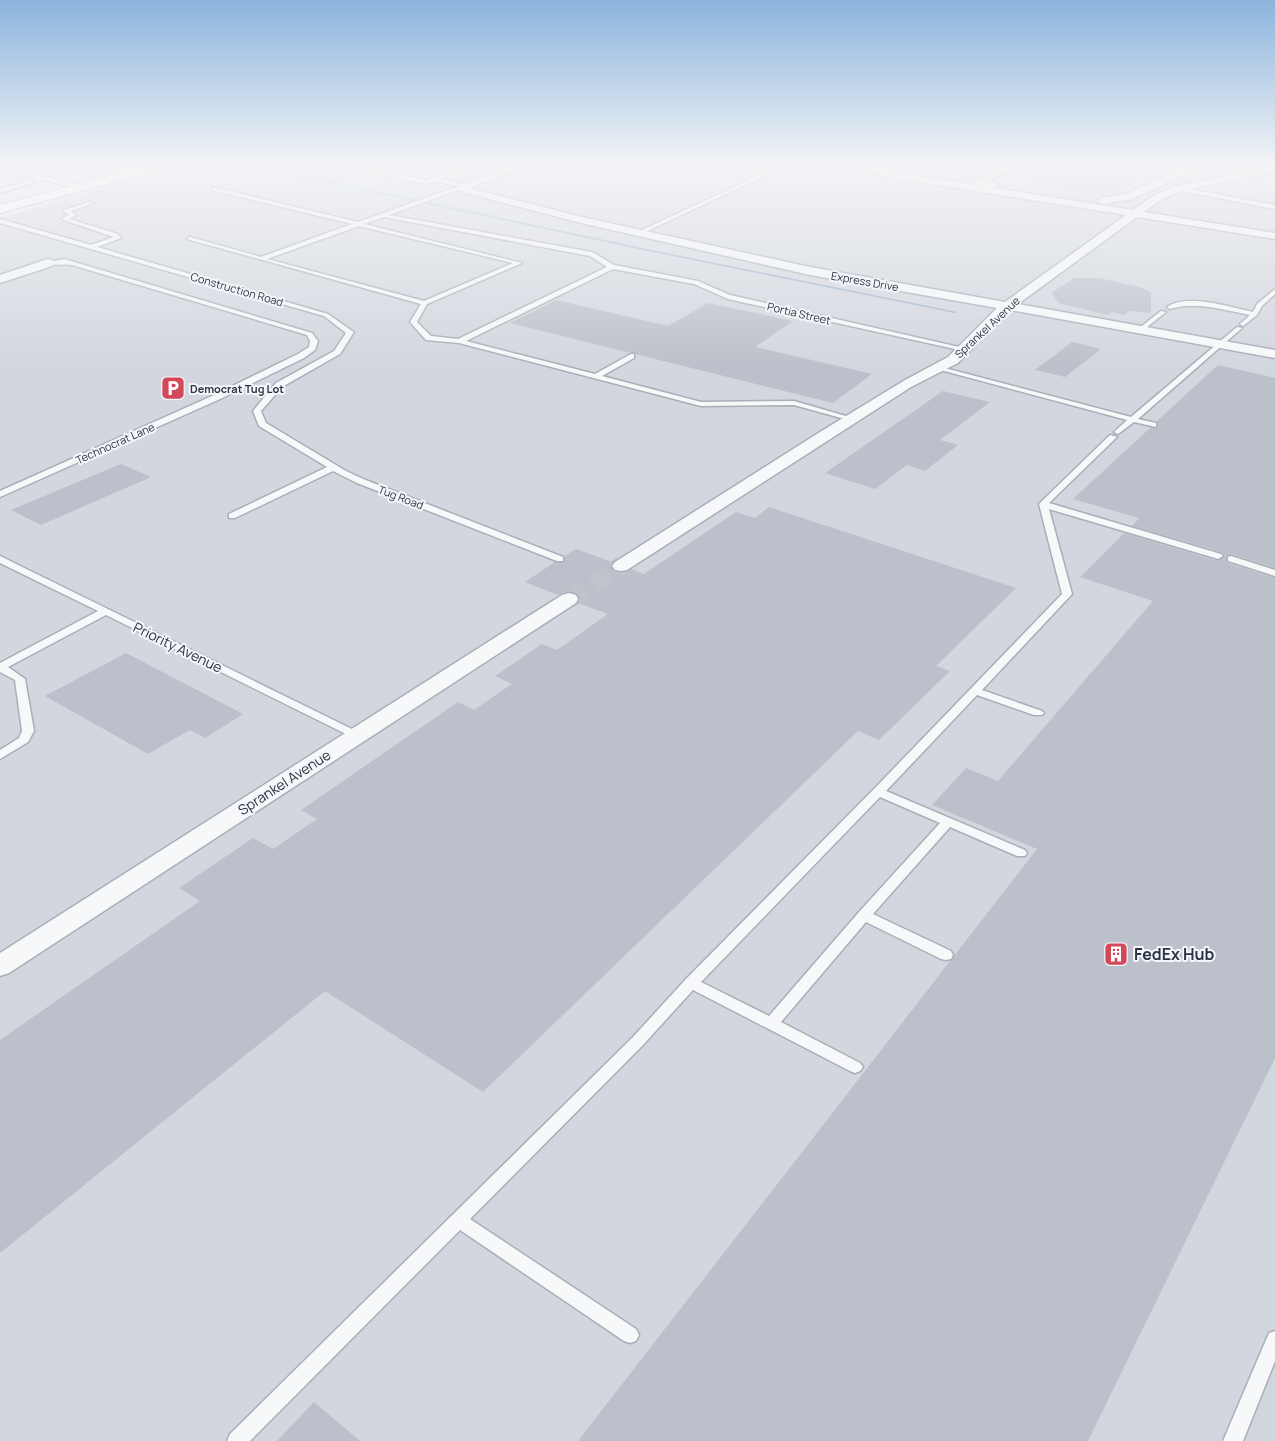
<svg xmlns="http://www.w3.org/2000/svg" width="1275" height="1441" viewBox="0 0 1275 1441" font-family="Manrope,sans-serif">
<rect width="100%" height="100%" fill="#e4e7ec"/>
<polygon fill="#d2d6de" points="184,166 1275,166 1275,1441 0,1441 0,218"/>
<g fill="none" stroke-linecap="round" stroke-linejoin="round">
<polygon fill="#9fb4cc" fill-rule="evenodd" points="250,166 256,166 657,251 957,312 955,313 657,253"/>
</g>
<g fill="#bbc0ca">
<polygon points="1034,166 1154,166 1113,190 1093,187 1084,193 1054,187 1064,182 1033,177"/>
<polygon points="1074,278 1100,278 1143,288 1151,293 1151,313 1129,311 1125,315 1112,312 1108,315 1059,303 1051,293"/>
<polygon points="556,300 668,326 708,303 793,321 755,347 872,374 833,403 510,323"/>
<polygon points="1072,342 1101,349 1065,377 1035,370"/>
<polygon points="1218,365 1275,378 1275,568 1232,554 1226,557 1227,563 1275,578 1275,1058 1088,1441 578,1441 1037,849 932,805 966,768 998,781 1153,601 1080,577 1124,533 1217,561 1225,556 1222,552 1132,526 1139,518 1073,499 1150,428 1157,428 1157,421"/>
<polygon points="943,391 990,402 940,440 958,445 925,471 907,465 875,489 825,473"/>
<polygon points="121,464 151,477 41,525 11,510"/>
<polygon points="769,507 1016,588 936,666 950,671 879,740 858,731 483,1092 325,991 0,1253 0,1040 200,901 179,888 253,838 273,849 317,819 301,810 458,702 474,710 512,684 495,676 542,644 557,650 608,614 578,603 580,598 577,593 568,591 558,595 525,582 555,562 564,562 565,556 576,549 612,562 610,566 615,572 621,573 631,569 644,574 736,512 755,518"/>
<polygon points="126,653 243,714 205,738 190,730 148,754 45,696"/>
<polygon points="314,1402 360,1441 277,1441"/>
</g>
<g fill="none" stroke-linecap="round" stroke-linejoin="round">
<polyline stroke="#bfc3cb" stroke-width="19" stroke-dasharray="19 9" stroke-linecap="butt" points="569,599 621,566"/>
<g stroke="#a9aeb7" stroke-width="3">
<g id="service">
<polygon points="0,166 82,186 83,187 80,189 0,169"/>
<polygon points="351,166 426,180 464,166 471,166 440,179 467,185 465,188 434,181 426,184 353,169"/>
<polygon points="779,166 786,166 641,234 636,233"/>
<polygon points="19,177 35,182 0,193 0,189 26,182 17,180"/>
<path d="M459,186L461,189L389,215L592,252L614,265L698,281L730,295L968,349L964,351L728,299L694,284L613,269L466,341L595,374L631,354H634V358L602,376L701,402L794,401L856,419L852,421L794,405L701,406L459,343L426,340L410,322L421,304L187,239L190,237L261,257L352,224L211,190L213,187L358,222ZM384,217L590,256L607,267L458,339L431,336L417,322L427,304L522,263L364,224ZM359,226L513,263L424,301L267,259Z"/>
<polygon points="1178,187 1275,205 1275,209 1176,190"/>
<polygon points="89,202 94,203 71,211 76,215 69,219 118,234 121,238 97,247 328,314 352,331 354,332 340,354 282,387 261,411 266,423 346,471 363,479 563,557 563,561 557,561 357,483 333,471 235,518 229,518 229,514 327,467 259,426 253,411 276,383 334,351 346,333 324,316 0,223 0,219 91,245 114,237 61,219 69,215 64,212 64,210"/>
<path d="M64,259L312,333L318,341L315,350L304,358L218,400L0,497V491L212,396L298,354L309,347L310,341L307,335L72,265C63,263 51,267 45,263Z"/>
<path d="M1275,289V294L1262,306L1257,315L1243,326L1240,324L1250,315C1223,310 1196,301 1170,309L1167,307C1186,293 1231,307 1253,312L1257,304Z"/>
<polygon points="1161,311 1166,312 1142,331 1138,331 1138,329"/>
<polygon points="1237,327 1242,328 1138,419 1156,423 1156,427 1134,422 1118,434 1114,432 1127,420 933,368 937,366 1131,417"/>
<path d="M1110,435L1117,437L1049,503L1221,554L1223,556L1218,559L1215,558L1049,509L1072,594L982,690L1042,711L1044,713L1042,715H1034L977,695L886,791L1025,850L1027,853L1025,856H1017L950,827L873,914L951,951L953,955L951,959L946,960L941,959L866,922L781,1022L860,1063L863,1067L860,1071L855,1073L850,1071L693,990L643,1045L470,1219L636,1329L639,1335L636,1341L630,1343L624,1341L460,1230L250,1441H227L230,1434L633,1037L686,979L874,789L1062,594L1039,504ZM880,797L940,823L859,912L769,1016L701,982Z"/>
<polygon points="0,556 360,733 362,735 360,737 352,737 106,615 8,667 25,679 34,731 28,742 0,759 0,750 19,738 22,731 15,680 0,672 0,663 98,611 0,563"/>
<polygon points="1231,556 1275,570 1275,576 1228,561 1228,557"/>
<polygon points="1275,1331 1275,1361 1243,1441 1223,1441 1269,1333"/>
</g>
</g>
<g stroke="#a9aeb7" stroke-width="3">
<g id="minor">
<polygon points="510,166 523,166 469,188 582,217 810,267 1005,302 1126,215 887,177 874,174 865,166 876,166 887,171 988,187 974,184 973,182 1003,166 1015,166 988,181 997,183 998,185 994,188 1133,210 1154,195 1174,187 1275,166 1275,172 1181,191 1162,199 1144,212 1275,233 1275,239 1137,217 1018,304 1275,350 1275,358 1010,310 958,363 911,387 627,570 621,571 615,570 612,566 615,562 820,432 905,380 948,357 997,308 810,275 581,223 455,190 454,188"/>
<polygon points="1185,166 1196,166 1188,174 1132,199 1102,204 1097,201 1102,198 1126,194 1180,170"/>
<polygon points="48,259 52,260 54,263 52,266 0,283 0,275"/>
<polygon points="569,593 576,595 578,599 576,603 9,973 0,976 0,953 562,595"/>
</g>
</g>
<g stroke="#a9aeb7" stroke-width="2">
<polygon id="secondary" points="145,166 164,166 162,169 0,213 0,205"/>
</g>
<use href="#service" fill="#f7f8fa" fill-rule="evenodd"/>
<use href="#minor" fill="#f7f8fa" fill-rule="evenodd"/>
<use href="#secondary" fill="#fff" fill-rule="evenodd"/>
</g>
<linearGradient id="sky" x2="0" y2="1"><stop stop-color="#8bb4dd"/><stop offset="0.45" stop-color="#f3f4f6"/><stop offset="1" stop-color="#f3f4f6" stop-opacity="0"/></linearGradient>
<rect width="1275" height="367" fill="url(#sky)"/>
<defs>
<g id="parking-square" transform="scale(1.25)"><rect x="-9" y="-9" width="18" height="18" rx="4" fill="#d1495b" stroke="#f4f6f9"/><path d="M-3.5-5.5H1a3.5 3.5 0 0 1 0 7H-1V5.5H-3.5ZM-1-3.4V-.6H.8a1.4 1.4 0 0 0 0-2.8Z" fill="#fff"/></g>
<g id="building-square" transform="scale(1.25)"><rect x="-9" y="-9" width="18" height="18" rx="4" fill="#d1495b" stroke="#f4f6f9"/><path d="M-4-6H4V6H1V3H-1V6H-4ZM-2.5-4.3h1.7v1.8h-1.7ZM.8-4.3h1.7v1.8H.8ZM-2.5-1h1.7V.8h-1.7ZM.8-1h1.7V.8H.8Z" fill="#fff"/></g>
</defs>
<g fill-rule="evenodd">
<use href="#parking-square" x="173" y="388"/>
<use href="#building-square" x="1116" y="954"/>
</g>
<g text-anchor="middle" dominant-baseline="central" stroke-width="4" stroke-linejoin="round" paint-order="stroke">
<g font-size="11" fill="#2b3445" stroke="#f4f6f9">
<text transform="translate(865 281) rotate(10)">Express Drive</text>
<text transform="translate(237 289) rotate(16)">Construction Road</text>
<text transform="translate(799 313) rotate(13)">Portia Street</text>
<text transform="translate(987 327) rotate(-43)">Sprankel Avenue</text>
<text transform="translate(115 443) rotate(-24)">Technocrat Lane</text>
<text transform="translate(401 497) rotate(21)">Tug Road</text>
</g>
<g font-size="11" font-weight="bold" fill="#2b3445" stroke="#f4f6f9" text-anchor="start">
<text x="190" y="388">Democrat Tug Lot</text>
</g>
<g font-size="14" fill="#2b3445" stroke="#f4f6f9">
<text transform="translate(178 647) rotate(26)">Priority Avenue</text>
<text transform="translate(284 782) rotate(-33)">Sprankel Avenue</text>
</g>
<g font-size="16" font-weight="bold" fill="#2b3445" stroke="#f4f6f9" text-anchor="start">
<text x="1134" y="954">FedEx Hub</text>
</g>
</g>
</svg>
